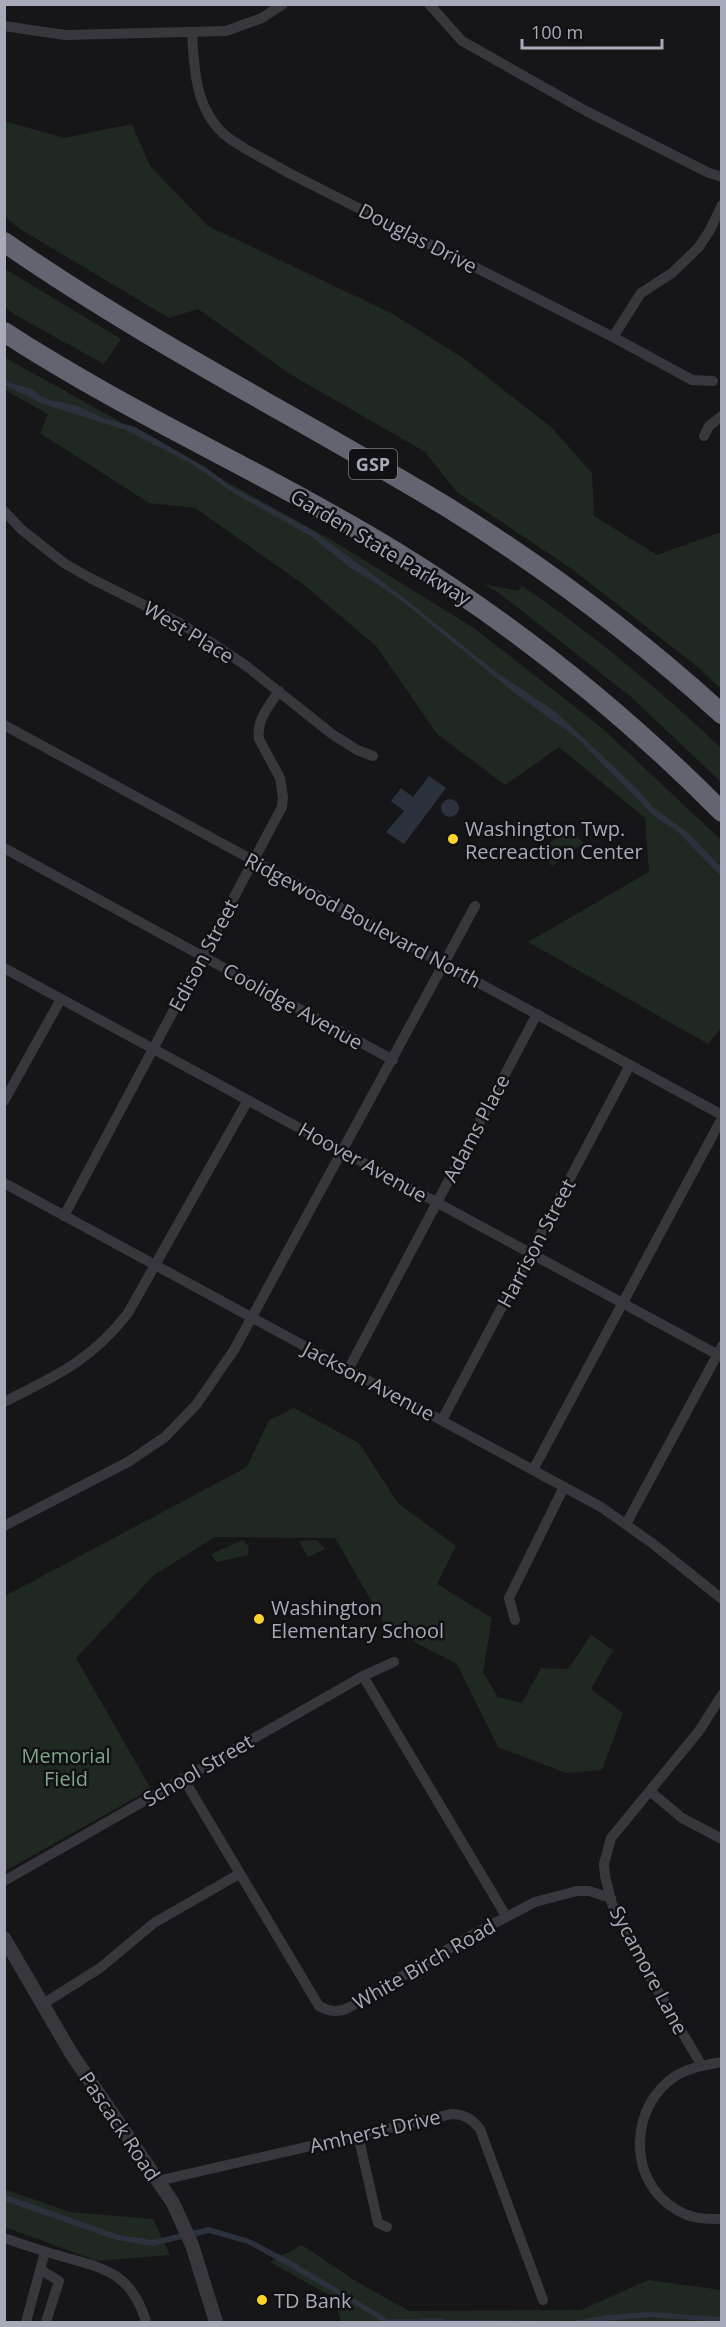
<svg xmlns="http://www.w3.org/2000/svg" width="726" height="2327" viewBox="0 0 726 2327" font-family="'Open Sans',sans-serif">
<rect width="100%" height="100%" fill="#161618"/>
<g fill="#202822">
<polygon points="4,121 64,138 132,124 150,166 208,226 391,313 463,358 552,428 592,473 594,516 657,555 721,532 721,689 698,667 572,569 457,492 425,452 290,374 198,309 169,318 20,229 5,217"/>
<polygon points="5,269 121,339 104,364 17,316 5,307"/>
<polygon points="4,357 333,541 474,628 602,728 721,840 721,1028 708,1044 528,942 649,872 645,818 559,747 505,785 437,734 377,647 303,584 195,508 149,503 40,433 48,414 5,390"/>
<path d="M484,584L518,591L522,586C593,634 659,689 721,748V782L630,696L499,593Z"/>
<polygon points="570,827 583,843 552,866 540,851"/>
<polygon points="294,1408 359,1443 398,1503 456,1546 437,1584 492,1618 483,1672 498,1697 522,1703 541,1668 568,1669 591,1635 613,1650 591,1689 623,1713 602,1770 566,1773 498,1747 457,1664 387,1628 335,1538 215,1537 154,1575 76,1658 151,1789 5,1871 5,1596 247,1467 269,1420"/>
<polygon points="243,1540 249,1547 248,1555 216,1562 211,1554"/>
<polygon points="317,1540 325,1549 308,1557 299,1541"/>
<polygon points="4,2189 70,2212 153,2219 170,2255 97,2261 5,2227"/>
<polygon points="302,2245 354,2280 409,2311 581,2310 648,2280 721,2290 721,2322 341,2322 334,2298 270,2262"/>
</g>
<g fill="#2b323d">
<polygon points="5,378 10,383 33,389 43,398 78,406 103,418 135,427 205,467 232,487 312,530 399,594 496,672 557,713 635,787 654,808 687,832 721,867 721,876 677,831 654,816 577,738 512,691 406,604 379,585 352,569 311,536 237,495 190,463 126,430 43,404 5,385"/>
<polygon points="429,776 446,788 404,844 386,832 404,811 391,801 401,788 413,797"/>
<circle cx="450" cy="808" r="9"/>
<polygon points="4,2194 119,2235 152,2240 209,2227 249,2239 288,2259 388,2319 574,2321 607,2315 650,2312 721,2317 721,2322 650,2317 596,2322 383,2322 339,2295 248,2244 209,2233 153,2246 116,2240 5,2201"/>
</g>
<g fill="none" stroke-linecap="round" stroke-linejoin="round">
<polyline stroke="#2b323d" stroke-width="3" points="420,2320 443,2320"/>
<g stroke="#37373d" stroke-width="10">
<polyline points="429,4 462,41 586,111 709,173 722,177"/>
<polyline points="4,26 65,35 226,31 262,18 283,4"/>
<path d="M192,32C194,68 195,109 225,135C242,149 265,159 285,171L613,337L692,380L713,381"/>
<polyline points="613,337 641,293 672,273 699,247 710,230 722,205"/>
<polyline points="704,436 709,426 722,416"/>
<polyline points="4,511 22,530 64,563 90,578 178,622 212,643 245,665 332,734 357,750 373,756"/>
<polyline points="4,725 722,1115"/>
<polyline points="4,848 393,1060"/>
<polyline points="4,968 722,1357"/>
<polyline points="4,1101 61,999"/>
<polyline points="4,1183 601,1507 652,1543 722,1599"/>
<path d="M64,1216L282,807L283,797L280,778L259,739C256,720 269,706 279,691"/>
<polyline points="348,1370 537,1014"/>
<path d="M4,1402C56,1376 92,1360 128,1313L248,1100"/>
<polyline points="442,1420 630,1065"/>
<polyline points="533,1470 722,1118"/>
<polyline points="626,1524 722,1346"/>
<polyline points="4,1526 128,1462 165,1437 196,1405 234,1350 475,906"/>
<polyline points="515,1620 509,1598 564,1487"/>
<polyline points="363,1676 506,1916"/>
<path d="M183,1778L319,2006C330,2012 339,2013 350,2007L472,1935L535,1902L577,1891H589L611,1898"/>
<polyline points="651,1792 682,1818 722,1839"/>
<polyline points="4,1881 363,1676 394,1662"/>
<polyline points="43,2004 100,1968 154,1923 239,1874"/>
<path d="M722,2062C706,2065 691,2067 677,2075C629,2105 626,2181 677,2210C691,2219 705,2219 722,2219"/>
<polyline points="702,2066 648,1974 612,1904 605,1876 604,1864 611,1838 699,1731 722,1695"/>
<polyline points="358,2135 378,2223 387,2227"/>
<path d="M157,2181L451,2114C464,2114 472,2119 480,2129L543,2300"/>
<path d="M4,2238C22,2244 39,2250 57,2255C103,2268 132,2272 146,2322"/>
<polyline points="41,2270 59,2281 46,2322"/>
<polyline points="26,2322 45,2252"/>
</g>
<polyline stroke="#37373d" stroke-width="14" points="4,1938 71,2053 173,2203 192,2245 216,2322"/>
<g stroke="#62646f" stroke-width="20">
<path d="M4,242C145,340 300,418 447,507C544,567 637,637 722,714"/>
<path d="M4,332C130,414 268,474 396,552C516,626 623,712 722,812"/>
</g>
</g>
<g fill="#fbd42b" stroke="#111113" stroke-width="2">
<circle cx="453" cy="839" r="6"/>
<circle cx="259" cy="1619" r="6"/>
<circle cx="262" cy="2300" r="6"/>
</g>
<g text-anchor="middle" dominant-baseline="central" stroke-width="5" stroke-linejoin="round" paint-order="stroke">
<rect fill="#111113" stroke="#7a7c87" stroke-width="1.5" x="349" y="449" width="48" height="30" rx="4.5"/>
<g font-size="18" font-weight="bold" fill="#a7aab9">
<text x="373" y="464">GSP</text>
</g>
<g font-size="20" fill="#a7aab9" stroke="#111113">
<text transform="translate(418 238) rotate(27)">Douglas Drive</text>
<text transform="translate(381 547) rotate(31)">Garden State Parkway</text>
<text transform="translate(189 632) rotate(31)">West Place</text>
<text transform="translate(363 920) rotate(28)">Ridgewood Boulevard North</text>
<text transform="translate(203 955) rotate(-62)">Edison Street</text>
<text transform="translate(293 1006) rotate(29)">Coolidge Avenue</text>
<text transform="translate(476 1128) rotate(-62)">Adams Place</text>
<text transform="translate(363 1162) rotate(29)">Hoover Avenue</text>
<text transform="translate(536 1243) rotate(-62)">Harrison Street</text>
<text transform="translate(369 1381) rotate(28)">Jackson Avenue</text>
<text transform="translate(198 1770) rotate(-30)">School Street</text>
<text transform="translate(424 1964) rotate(-30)">White Birch Road</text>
<text transform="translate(649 1970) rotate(62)">Sycamore Lane</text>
<text transform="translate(120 2126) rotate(56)">Pascack Road</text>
<text transform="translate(375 2131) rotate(-13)">Amherst Drive</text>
</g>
<g font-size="20" fill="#a7aab9" stroke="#111113" text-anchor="start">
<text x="465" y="828">Washington Twp.<tspan x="465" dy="23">Recreaction Center</tspan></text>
<text x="271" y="1607">Washington<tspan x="271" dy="23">Elementary School</tspan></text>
<text x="274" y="2300">TD Bank</text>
</g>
<g font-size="20" fill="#7da586" stroke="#111113">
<text x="66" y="1755">Memorial<tspan x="66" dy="23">Field</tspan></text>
</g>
</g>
<rect width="726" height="2327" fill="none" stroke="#a7aab9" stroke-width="12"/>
<path d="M522 39v9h140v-9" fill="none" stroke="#a7aab9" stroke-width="3"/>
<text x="531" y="39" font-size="18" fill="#a7aab9" stroke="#111113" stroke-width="4.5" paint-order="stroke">100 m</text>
</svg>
